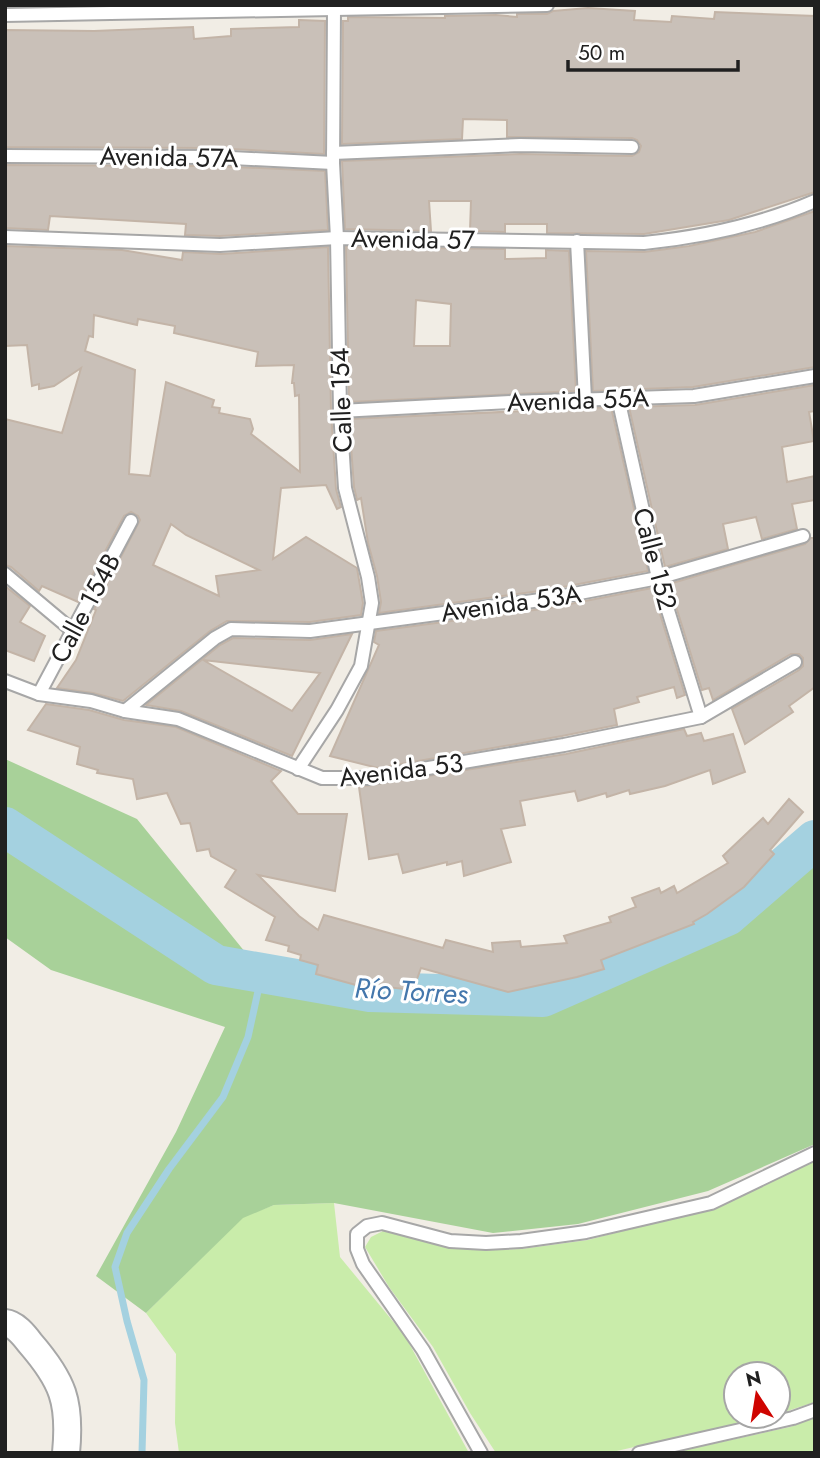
<svg xmlns="http://www.w3.org/2000/svg" width="820" height="1458" viewBox="0 0 820 1458" font-family="Jost,sans-serif">
<rect width="100%" height="100%" fill="#f1ede5"/>
<g fill="#c9ecaa">
<polygon points="815,1160 815,1402 778,1414 778,1374 736,1374 736,1416 770,1416 608,1453 496,1453 470,1413 433,1347 389,1287 365,1247 371,1237 383,1231 400,1233 449,1246 487,1250 521,1249 588,1240 717,1206"/>
<polygon points="334,1203 340,1257 405,1336 469,1453 179,1453 175,1423 176,1354 146,1313 243,1217 274,1205"/>
<polygon points="815,1418 815,1453 670,1453 790,1427"/>
</g>
<polygon fill="#a8d199" points="5,759 137,819 262,973 370,992 543,997 727,916 815,840 815,1144 708,1191 578,1224 493,1233 334,1203 274,1205 243,1218 146,1313 96,1276 176,1132 225,1027 51,970 5,937"/>
<g fill="none" stroke-linecap="round" stroke-linejoin="round">
<polyline stroke="#a4d1e0" stroke-width="7" points="142,1453 144,1380 127,1321 115,1267 127,1233 169,1169 223,1097 248,1037 262,973"/>
<polyline stroke="#a4d1e0" stroke-width="40" points="5,827 216,965 370,992 543,997 727,916 815,840"/>
</g>
<g fill="#c9c0b8" stroke="#c3b4a7" stroke-width="2" fill-rule="evenodd">
<polygon points="588,8 635,11 634,20 671,22 672,16 714,19 715,12 815,16 815,192 729,220 644,234 547,233 547,224 505,224 505,232 470,231 471,201 429,201 431,231 345,229 342,161 520,154 632,156 639,152 641,146 637,140 632,138 507,137 507,120 463,119 462,139 342,144 343,21 348,21 348,17 445,18 445,16 496,15 517,17 517,14 547,14 553,11"/>
<polygon points="299,20 325,21 324,154 212,148 5,147 5,30 94,31 193,27 194,39 231,36 231,29 299,27"/>
<polygon points="5,165 212,166 325,171 328,230 220,236 185,235 186,224 50,216 48,230 5,228"/>
<polygon points="815,211 815,367 693,387 593,391 586,251 644,252 689,246 755,232"/>
<path d="M5,246L122,250L182,260L183,252L221,254L328,247L331,411L336,489L341,507L337,509L326,485L281,488L273,559L306,537L357,568L363,603L361,615L310,622L227,621L210,631L123,701L93,693L57,688L76,660L96,610L94,609L140,520L138,516L131,512L124,516L78,602L42,586L39,591L11,567L5,565V419L62,433L81,368L54,386L39,389V384L32,386L27,345L5,346ZM94,315L137,325L138,319L175,326L174,333L258,352L256,366L294,365L292,383H294L295,396L299,395L300,472L251,434L253,429L250,419L219,413L220,408L212,407L214,400L166,382L150,476L129,474L135,370L85,351L89,336L93,337ZM171,524L186,535L259,570L216,576L219,596L153,565Z"/>
<path d="M346,247L505,249V259L546,258V250L569,251L576,391L349,402ZM416,300L451,304L450,346H414Z"/>
<polygon points="815,385 815,411 809,412 814,441 782,447 787,482 815,476 815,500 792,504 797,529 762,539 756,517 723,524 728,549 665,567 629,407 695,405"/>
<polygon points="611,407 648,571 547,590 379,613 381,602 377,576 368,543 361,498 357,500 354,487 349,419"/>
<polygon points="811,538 815,538 815,687 789,706 793,712 745,744 732,709 799,670 803,666 803,658 799,654 791,654 713,700 709,688 702,690 669,584 805,544"/>
<polygon points="5,586 30,606 20,622 45,636 34,661 5,650"/>
<polygon points="652,588 685,695 677,698 674,687 637,697 639,702 614,709 617,725 562,736 378,768 330,756 379,645 374,642 376,631 549,608"/>
<path d="M352,634L292,756L181,711L146,705L220,645L233,638L310,640ZM203,660L320,673L292,711Z"/>
<polygon points="46,704 89,710 124,720 176,727 281,771 271,781 298,814 347,814 335,891 258,875 299,916 318,930 324,915 443,948 446,940 493,952 492,943 520,941 521,947 567,943 564,936 611,922 609,917 636,907 632,898 659,888 661,893 674,886 677,893 728,863 723,856 763,818 768,824 789,799 803,812 770,850 774,854 744,887 707,914 693,922 694,924 601,960 604,969 577,977 508,992 421,968 413,990 369,985 367,988 316,974 318,965 300,960 301,955 288,951 289,946 266,940 275,917 225,887 236,870 211,856 209,849 197,851 190,823 181,824 167,793 137,799 133,779 97,773 98,770 77,764 80,747 28,730"/>
<polygon points="684,729 687,736 701,733 704,741 733,734 745,772 713,784 710,770 665,786 630,794 629,790 607,797 606,793 578,801 575,791 520,801 525,825 501,829 511,862 464,876 462,861 447,865 447,862 403,873 398,854 369,859 359,787 566,754"/>
</g>
<g fill="none" stroke-linecap="round" stroke-linejoin="round">
<g stroke="#a7a7a7" stroke-width="16">
<g id="service">
<polyline points="5,15 547,5"/>
<polyline points="333,153 520,145 632,147"/>
<polyline points="5,156 212,157 333,163"/>
<path d="M5,237L220,245L337,238L644,243C703,237 760,225 815,201"/>
<polyline points="577,241 585,399"/>
<polyline points="618,398 658,578 701,717"/>
<polyline points="340,411 511,402 694,396 815,376"/>
<polyline points="5,574 73,631"/>
<polyline points="5,681 39,694 91,701 125,711 178,719 322,778 369,778 564,745 701,717 795,662"/>
<polyline points="39,694 131,521"/>
<polyline points="125,711 215,638 231,629 310,631 548,599 658,578 803,536"/>
<polyline points="298,769 337,710 361,666 372,603 368,577 345,488 340,411 337,238 333,163 334,9"/>
<polyline points="481,1453 423,1350 363,1264 357,1249 357,1234 367,1226 382,1223 450,1241 486,1243 521,1241 586,1232 711,1203 815,1153"/>
<polyline points="639,1453 793,1418 815,1410"/>
</g>
</g>
<g stroke="#a7a7a7" stroke-width="30">
<path id="minor" d="M5,1323C15,1324 24,1335 30,1343C63,1381 71,1402 66,1453"/>
</g>
<use href="#service" stroke="#fff" stroke-width="12"/>
<use href="#minor" stroke="#fff" stroke-width="26"/>
</g>
<g text-anchor="middle" dominant-baseline="central" stroke-width="6" stroke-linejoin="round" paint-order="stroke">
<g font-size="26" fill="#202020" stroke="#fff">
<text transform="translate(169 157) rotate(1)">Avenida 57A</text>
<text transform="translate(413 239) rotate(1)">Avenida 57</text>
<text transform="translate(341 400) rotate(-92)">Calle 154</text>
<text transform="translate(578 400) rotate(-2)">Avenida 55A</text>
<text transform="translate(655 559) rotate(75)">Calle 152</text>
<text transform="translate(511 603) rotate(-8)">Avenida 53A</text>
<text transform="translate(85 608) rotate(-62)">Calle 154B</text>
<text transform="translate(401 770) rotate(-7)">Avenida 53</text>
</g>
<g font-size="28" font-style="italic" fill="#4477ac" stroke="#fff">
<text transform="translate(411 991) rotate(3)">Río Torres</text>
</g>
</g>
<rect width="820" height="1458" fill="none" stroke="#202020" stroke-width="14"/>
<g transform="translate(757 1395) rotate(348)"><circle r="33" fill="#ffffff" stroke="#a6a6a6" stroke-width="2"/>
<path d="M0-5L12 26L0 18L-12 26Z" fill="#cf0400"/>
<text y="-10" font-size="19" font-weight="bold" text-anchor="middle" fill="#202020">N</text>
</g>
<path d="M568 60v10h170v-10" fill="none" stroke="#202020" stroke-width="3.5"/>
<text x="578" y="60" font-size="21" fill="#202020" stroke="#ffffff" stroke-width="5" paint-order="stroke">50 m</text>
</svg>
